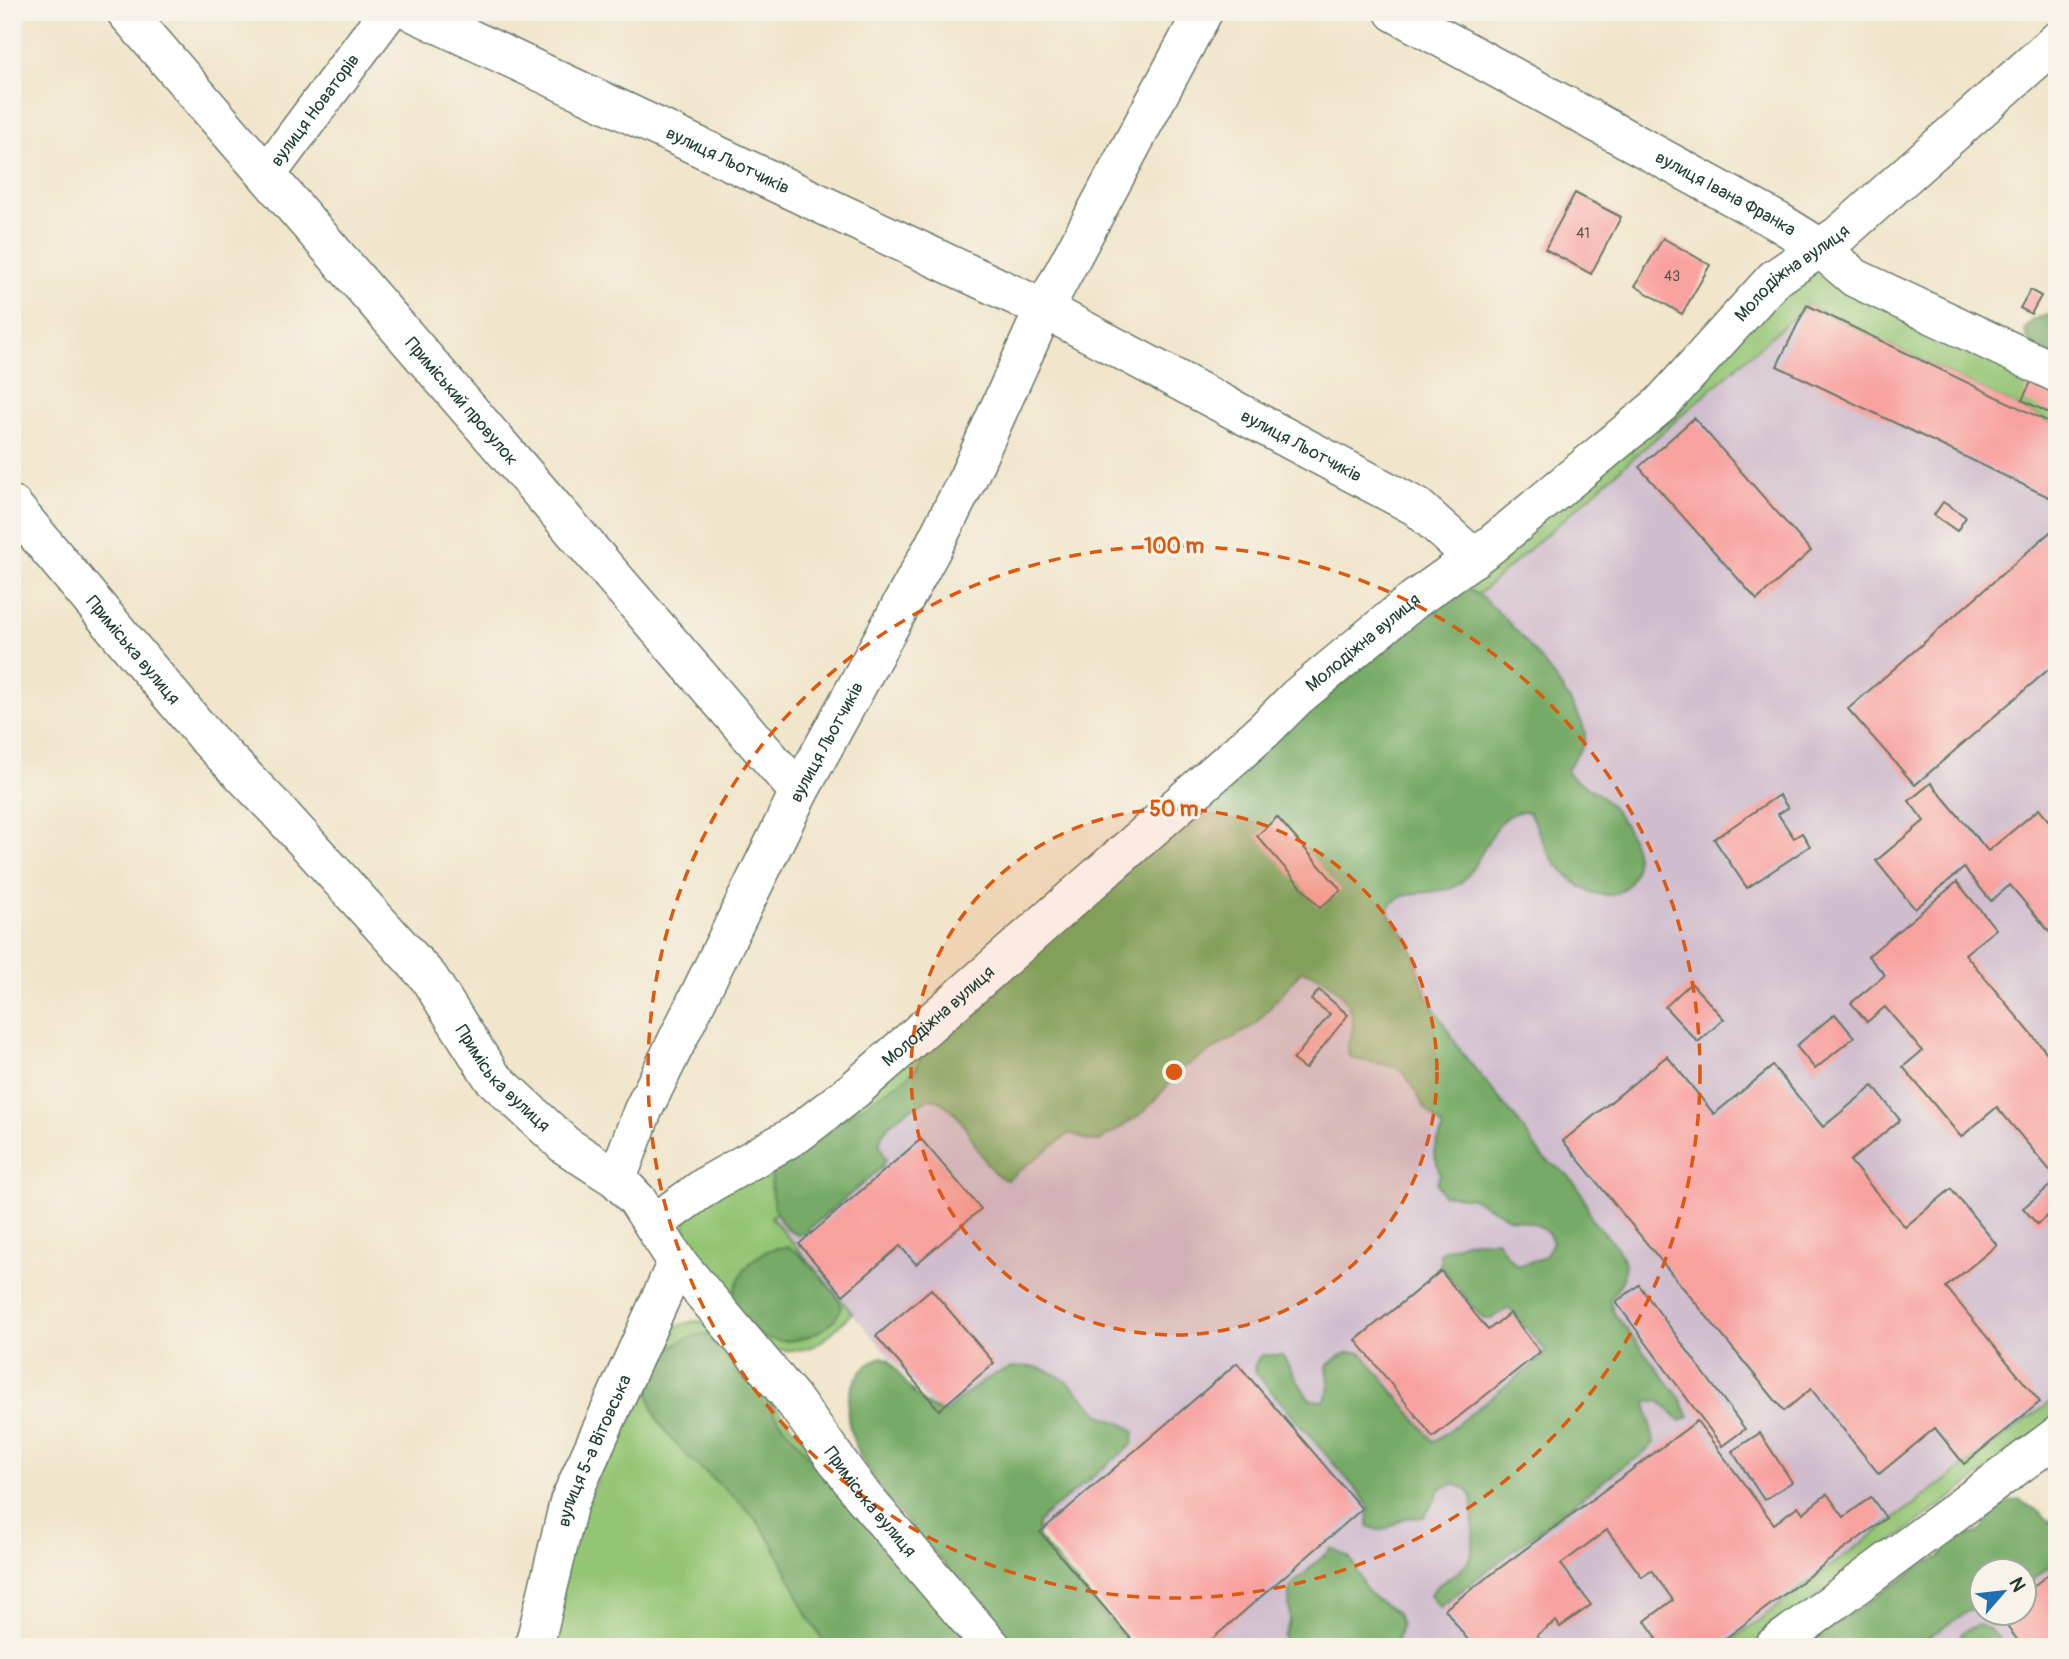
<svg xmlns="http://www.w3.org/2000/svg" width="2069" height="1659" viewBox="0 0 2069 1659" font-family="Pangolin,sans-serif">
<rect width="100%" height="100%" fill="#f7f3e8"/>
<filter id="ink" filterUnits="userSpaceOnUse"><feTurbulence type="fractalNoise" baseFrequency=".0143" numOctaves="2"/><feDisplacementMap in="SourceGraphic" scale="14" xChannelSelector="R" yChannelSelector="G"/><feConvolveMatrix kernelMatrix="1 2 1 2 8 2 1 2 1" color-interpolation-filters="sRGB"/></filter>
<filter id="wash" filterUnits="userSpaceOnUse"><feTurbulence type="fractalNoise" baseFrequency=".00686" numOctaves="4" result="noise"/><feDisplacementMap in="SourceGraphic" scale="28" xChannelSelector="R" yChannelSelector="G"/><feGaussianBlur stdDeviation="1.57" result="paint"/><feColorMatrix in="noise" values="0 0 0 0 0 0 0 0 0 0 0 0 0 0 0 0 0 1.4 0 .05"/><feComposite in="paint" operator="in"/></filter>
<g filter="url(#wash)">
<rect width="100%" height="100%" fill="#f1e5cb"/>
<g fill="#d0bdce" fill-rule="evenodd">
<polygon points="1807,305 2057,426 2057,1397 1723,1647 1138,1647 770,1217"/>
<path d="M2057,1513V1647H1884ZM1982,1572H2024V1614H1982Z"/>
</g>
<g fill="#94c575" stroke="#5a8154" stroke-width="2">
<path d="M1808,263L2057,384V426L1807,305L771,1217L852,1313C822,1341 817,1355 772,1349L686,1249L685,1219Z"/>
<polygon points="694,1321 704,1322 979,1647 527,1647 656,1340 671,1328"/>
<polygon points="2057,1397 2057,1419 1750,1647 1723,1647"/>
</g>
<g fill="#7a6" stroke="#4b744d" stroke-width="2">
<path d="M2057,313V357L2030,345L2025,331C2031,317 2042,316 2057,313Z"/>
<path d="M1467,589C1496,598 1582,704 1585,734C1586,750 1571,757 1567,772C1573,781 1580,782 1588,787C1609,799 1627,823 1634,847C1644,884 1615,908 1581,887C1572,881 1565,872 1557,865C1547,855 1537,826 1529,812C1494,805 1483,865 1461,882C1440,899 1401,885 1388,908L1390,917L1409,940L1426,995L1462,1053L1520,1124L1542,1157L1568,1175L1581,1192L1592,1220L1616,1246L1625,1263L1623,1279L1610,1300L1613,1312L1680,1398L1689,1417L1681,1421L1659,1401H1646L1654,1443L1641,1456L1623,1466L1440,1607L1430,1595C1436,1581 1455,1579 1466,1564C1475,1551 1473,1542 1473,1528C1471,1508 1481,1491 1453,1484L1441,1488L1425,1516C1417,1520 1411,1516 1403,1519C1390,1525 1383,1537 1368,1525L1369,1508L1365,1500L1255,1372V1364L1262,1355H1282L1307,1396L1312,1400L1324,1401L1330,1389L1327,1367C1336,1356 1348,1350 1362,1353L1434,1442L1544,1356L1545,1350L1509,1308L1491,1319H1483L1441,1267L1440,1252L1465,1242L1497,1240L1507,1256L1518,1266L1545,1257L1553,1242L1549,1234L1536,1224L1510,1218L1472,1198L1443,1195L1437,1183L1440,1174L1434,1152L1443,1128C1438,1120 1430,1115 1425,1108C1416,1097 1409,1073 1396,1068C1381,1061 1364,1065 1349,1056C1344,1040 1354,1038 1353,1024C1352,999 1325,973 1301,971L1256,1024L1183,1068L1144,1112L1100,1141H1089L1070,1133L1007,1180C976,1171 972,1110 931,1098C916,1105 879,1124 880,1144C881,1149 885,1155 886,1160L881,1168L804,1233L798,1235C772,1226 768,1188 774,1165L907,1077L917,1067L921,1056L998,989L1005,974L1272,742L1456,590Z"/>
<path d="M788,1247C803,1254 838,1292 841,1308C831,1335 785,1350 760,1335C750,1329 740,1311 732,1301C737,1272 757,1247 788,1247Z"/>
<path d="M703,1334L716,1336L761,1381L775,1415L813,1461L858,1507L974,1647H827C818,1632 807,1617 800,1600C786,1571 775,1542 753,1516C724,1481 627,1426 654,1370C666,1346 678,1341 703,1334Z"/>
<path d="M882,1357L888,1359C902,1376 921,1411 945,1412C981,1381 1019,1345 1067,1382C1078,1391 1088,1403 1098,1412C1109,1423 1124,1420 1134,1432L1133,1444L1044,1516L1038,1524V1538L1133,1647H1014C992,1621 970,1595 948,1569C913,1528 825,1444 853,1385C859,1372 868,1362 882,1357Z"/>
<path d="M2019,1500L2040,1512L2057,1529V1561L2025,1586L2024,1572H1982L1981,1603L1927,1638L1926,1647H1803L1925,1563L1940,1557C1950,1539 1962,1538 1981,1531C1990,1514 1999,1502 2019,1500Z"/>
<polygon points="1332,1548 1350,1558 1363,1584 1373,1597 1397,1613 1401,1625 1395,1647 1293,1647 1286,1643 1283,1636 1290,1621 1289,1592 1293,1584"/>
<polygon points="1978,1625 1989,1629 2007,1647 1951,1647 1964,1631"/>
</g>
<g id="blocks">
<g fill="#f8a2a0">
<polygon points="1575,193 1621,217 1591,274 1545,249"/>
<polygon points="1663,238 1710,265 1682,314 1635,286"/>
<polygon points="2030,290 2041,296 2031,314 2020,308"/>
<polygon points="1807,305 2057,426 2057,501 1777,366"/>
<polygon points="2034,376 2057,388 2057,403 2051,414 2022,400"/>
<polygon points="1694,418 1811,551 1757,600 1639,467"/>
<polygon points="1943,502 1966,517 1957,531 1934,515"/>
<polygon points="2057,526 2057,662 1915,785 1848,709"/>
<polygon points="1931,783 1988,851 2039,809 2057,831 2057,941 2010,885 1991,901 1964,868 1915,909 1876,861 1924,821 1909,801"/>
<polygon points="1779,795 1788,808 1778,814 1794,838 1802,833 1810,846 1747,888 1714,839"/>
<polygon points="1277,817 1341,890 1320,908 1257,836"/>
<polygon points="1957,882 1996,929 1965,954 2057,1065 2057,1179 1997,1107 1961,1137 1903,1067 1922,1051 1885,1007 1867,1022 1851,1003 1885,975 1868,956"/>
<polygon points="1691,983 1724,1019 1698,1042 1665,1007"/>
<polygon points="1319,990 1348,1015 1305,1069 1293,1060 1330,1014 1311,1000"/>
<polygon points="1835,1014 1854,1037 1815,1069 1796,1046"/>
<polygon points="1667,1056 1714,1114 1773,1066 1823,1127 1873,1086 1900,1120 1850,1161 1905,1227 1951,1189 1997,1245 1946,1287 2040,1402 1964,1464 1935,1428 1879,1474 1811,1389 1784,1411 1563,1141"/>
<polygon points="921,1139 981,1209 916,1264 900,1246 843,1295 799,1244"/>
<polygon points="2057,1180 2057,1208 2037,1224 2023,1208"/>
<polygon points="1441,1271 1488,1330 1510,1313 1540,1352 1433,1437 1356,1340"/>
<polygon points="1639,1285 1745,1429 1722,1446 1616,1302"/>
<polygon points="931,1289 994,1363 939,1410 876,1336"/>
<polygon points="1237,1363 1362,1509 1203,1647 1138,1647 1040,1532"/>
<polygon points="1697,1421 1774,1524 1798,1506 1803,1513 1827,1494 1844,1517 1871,1497 1886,1518 1714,1647 1644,1647 1657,1638 1645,1621 1673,1600 1651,1570 1642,1577 1607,1530 1561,1564 1591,1605 1560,1627 1556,1621 1537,1635 1546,1647 1473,1647 1445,1609"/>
<polygon points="1760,1433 1792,1482 1764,1500 1732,1451"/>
<polygon points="2057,1567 2057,1647 2023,1647 1998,1615 2024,1614 2024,1594"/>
</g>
</g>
</g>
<g filter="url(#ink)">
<use href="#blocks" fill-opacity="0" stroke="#687869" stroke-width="2"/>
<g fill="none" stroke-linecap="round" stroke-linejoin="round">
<g stroke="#687869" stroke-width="41">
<g id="minor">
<path id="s1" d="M126,12L799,792"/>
<path id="s2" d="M413,12L1044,309L1417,507L1474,558"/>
<path id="s3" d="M1394,12L1779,222L1819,247L1855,278L2057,373"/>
<path id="s4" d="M267,174L388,12"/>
<path id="s5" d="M12,505L205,736L277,810L429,978L492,1077L565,1145L617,1179L637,1200L677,1262L791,1397L862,1495L992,1647"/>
<path id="s6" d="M617,1179L643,1110L799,792L933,547L968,478L1044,309L1203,12"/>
<path id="s7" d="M653,1224L709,1184L797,1134L854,1090L1263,731L1297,697L1414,600L1491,545L1661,404L1774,279L1839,235L2057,41"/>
<path id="s8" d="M534,1647L569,1502L677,1262"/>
<polyline points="1773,1647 2057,1436"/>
</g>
</g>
<use href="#minor" stroke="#fff" stroke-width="38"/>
</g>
</g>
<circle cx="1174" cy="1072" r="263" fill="#de580e" fill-opacity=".12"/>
<g fill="none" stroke="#de580e" stroke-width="3.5" stroke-dasharray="12 9">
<circle cx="1174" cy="1072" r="263"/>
<circle cx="1174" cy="1072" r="526"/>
</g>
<g text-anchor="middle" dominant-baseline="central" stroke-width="6" stroke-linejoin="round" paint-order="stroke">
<g font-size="14" fill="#55564f">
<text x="1583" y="233">41</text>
<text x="1672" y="276">43</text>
</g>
<g font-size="18" fill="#1f3d34" stroke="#f7f3e8">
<text stroke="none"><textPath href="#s4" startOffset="80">вулиця Новаторів</textPath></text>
<text stroke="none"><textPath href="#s2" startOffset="348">вулиця Льотчиків</textPath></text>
<text stroke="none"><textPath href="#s3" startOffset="378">вулиця Івана Франка</textPath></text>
<text stroke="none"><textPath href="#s7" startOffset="1488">Молодіжна вулиця</textPath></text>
<text stroke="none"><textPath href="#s1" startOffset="514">Приміський провулок</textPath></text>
<text stroke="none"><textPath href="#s2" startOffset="989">вулиця Льотчиків</textPath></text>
<text stroke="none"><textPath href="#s7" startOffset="920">Молодіжна вулиця</textPath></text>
<text stroke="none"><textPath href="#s5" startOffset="189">Приміська вулиця</textPath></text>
<text stroke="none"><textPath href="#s6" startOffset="485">вулиця Льотчиків</textPath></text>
<text stroke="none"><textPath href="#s7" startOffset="354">Молодіжна вулиця</textPath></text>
<text stroke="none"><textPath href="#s5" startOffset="756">Приміська вулиця</textPath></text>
<text stroke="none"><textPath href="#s8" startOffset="206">вулиця 5-а Вітовська</textPath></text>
<text stroke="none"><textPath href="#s5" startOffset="1321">Приміська вулиця</textPath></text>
</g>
</g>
<circle cx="1174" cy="1072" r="10" fill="#de580e" stroke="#f7f3e8" stroke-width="3.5"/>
<g font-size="21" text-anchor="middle" font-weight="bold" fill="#de580e" stroke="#f7f3e8" stroke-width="6" stroke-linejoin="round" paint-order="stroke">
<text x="1174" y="553">100 m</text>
<text x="1174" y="816">50 m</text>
</g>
<rect width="2069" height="1659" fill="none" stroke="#f7f3e8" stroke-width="42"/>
<g transform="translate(2003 1592) rotate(62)"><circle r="33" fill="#f7f3e8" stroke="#a1aaa0" stroke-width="2"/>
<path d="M0-5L12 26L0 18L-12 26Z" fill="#1f6fb2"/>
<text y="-10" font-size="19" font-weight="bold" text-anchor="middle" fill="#1f3d34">N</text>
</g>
</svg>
